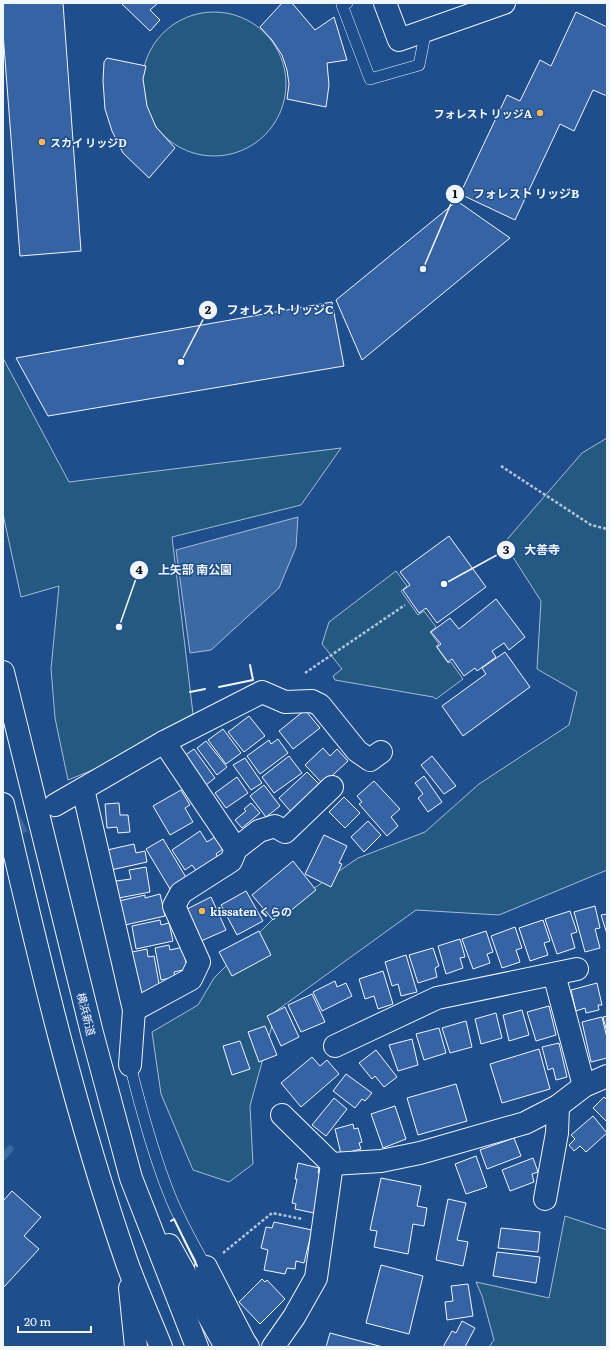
<svg xmlns="http://www.w3.org/2000/svg" width="610" height="1350" viewBox="0 0 610 1350" font-family="Literata,'Noto Sans JP',serif">
<rect width="100%" height="100%" fill="#1f4e8c"/>
<g fill="#245a82" stroke="#a8bbd7">
<circle cx="214" cy="84" r="72"/>
<polygon points="3,358 69,482 341,448 301,505 172,537 193,714 95,769 68,780 55,718 51,669 59,586 21,597 3,514"/>
<polygon points="607,438 607,870 499,915 416,910 276,1011 250,1106 253,1164 229,1182 193,1170 161,1094 152,1032 198,1005 214,978 281,911 358,858 425,832 479,784 569,725 577,692 537,669 541,601 504,543 582,453"/>
<polygon points="396,571 407,586 401,591 418,615 424,611 436,627 430,632 439,644 436,646 448,663 451,662 463,679 436,699 433,697 335,680 333,676 342,669 322,644 329,622"/>
<polygon points="565,1216 607,1230 607,1347 489,1347 494,1340 482,1296 476,1282 549,1298"/>
</g>
<polygon fill="#3b69a3" stroke="#a8bbd7" points="298,517 296,547 279,588 211,650 190,653 176,550"/>
<g fill="none" stroke-linecap="round" stroke-linejoin="round">
<polyline stroke="#3b69a3" stroke-width="7" points="3,1157 10,1149"/>
</g>
<g fill="#3563a3" stroke="#f2f6ff">
<polygon points="3,3 63,3 81,251 20,256 3,33"/>
<polygon points="121,3 158,3 150,10 160,20 150,31"/>
<polygon points="282,3 292,3 315,30 334,17 347,60 327,63 329,85 326,107 287,99 289,84 287,70 282,55 272,40 260,27"/>
<polygon points="576,12 607,27 607,96 593,90 574,131 560,124 515,220 460,194 507,95 520,101 540,60 551,66"/>
<polygon points="107,58 146,66 143,79 147,106 156,127 175,148 149,178 123,153 112,131 105,109 103,81 104,62"/>
<polygon points="457,201 510,238 362,360 336,300"/>
<polygon points="332,302 344,366 48,416 16,358"/>
<polygon points="449,536 486,587 437,623 426,608 419,613 403,590 410,585 400,572"/>
<polygon points="496,599 525,637 509,650 504,643 492,651 496,657 477,671 475,668 464,676 452,659 448,662 437,647 441,644 431,632 450,618 459,629"/>
<polygon points="505,652 530,687 463,736 442,706 486,674 482,668"/>
<polygon points="305,710 320,728 293,749 279,731"/>
<polygon points="249,716 265,736 244,752 228,732"/>
<polygon points="223,729 241,753 226,764 208,740"/>
<polygon points="278,739 288,753 260,774 247,756 269,740 271,744"/>
<polygon points="206,741 227,767 217,775 197,748"/>
<polygon points="323,748 330,756 337,749 348,761 323,784 305,765"/>
<polygon points="194,749 215,778 206,785 184,756"/>
<polygon points="289,756 302,773 274,793 262,777"/>
<polygon points="432,756 456,786 444,794 421,765"/>
<polygon points="245,758 262,783 251,790 233,765"/>
<polygon points="307,772 321,786 291,812 279,798"/>
<polygon points="424,776 442,802 428,812 418,798 423,794 415,783"/>
<polygon points="237,777 248,793 226,808 215,793"/>
<polygon points="374,781 400,809 391,817 398,826 387,836 359,804 362,802 357,796"/>
<polygon points="264,785 280,806 266,817 250,796"/>
<polygon points="181,790 190,805 185,808 193,822 170,835 153,806"/>
<polygon points="344,797 360,813 345,828 329,812"/>
<polygon points="119,803 120,815 128,815 130,832 118,833 117,827 107,828 105,804"/>
<polygon points="251,803 260,813 242,828 235,820 246,811 244,809"/>
<polygon points="368,821 381,835 364,852 351,837"/>
<polygon points="200,831 207,842 215,837 223,849 216,854 218,858 198,873 192,865 185,870 172,850"/>
<polygon points="324,835 347,846 339,863 342,864 331,887 305,874"/>
<polygon points="163,839 187,879 170,889 146,849"/>
<polygon points="134,844 136,853 145,851 147,862 111,870 107,850"/>
<polygon points="293,861 316,890 284,916 281,913 273,920 252,895"/>
<polygon points="146,867 150,892 119,898 116,881 131,879 129,870"/>
<polygon points="246,891 263,921 237,935 221,905"/>
<polygon points="160,894 165,916 125,925 119,901 145,895 145,898"/>
<polygon points="211,897 226,930 201,941 187,909"/>
<polygon points="595,906 600,928 595,929 600,948 585,952 574,912"/>
<polygon points="570,911 577,932 571,934 575,948 557,954 545,919"/>
<polygon points="607,914 607,934 601,915"/>
<polygon points="160,920 161,925 169,923 173,941 136,949 132,926"/>
<polygon points="543,920 550,941 544,943 548,955 530,961 519,928"/>
<polygon points="515,927 522,948 516,950 520,962 502,968 491,936"/>
<polygon points="259,931 271,955 232,976 219,952"/>
<polygon points="486,931 493,952 487,954 490,963 473,969 462,939"/>
<polygon points="460,939 465,957 460,958 463,968 446,974 438,946"/>
<polygon points="169,945 170,950 183,947 187,969 174,972 175,977 161,980 155,948"/>
<polygon points="433,948 439,966 435,968 437,977 418,983 409,955"/>
<polygon points="147,949 148,957 154,956 160,989 140,993 132,952"/>
<polygon points="406,955 417,992 401,996 398,984 392,986 385,962"/>
<polygon points="383,971 393,1004 378,1009 374,996 365,999 359,979"/>
<polygon points="335,981 337,987 346,983 352,996 322,1011 313,992"/>
<polygon points="597,983 602,1005 598,1005 599,1010 586,1013 585,1008 576,1011 571,990"/>
<polygon points="312,994 325,1022 301,1032 288,1005"/>
<polygon points="549,1006 556,1035 536,1041 527,1012"/>
<polygon points="285,1007 299,1037 281,1046 267,1016"/>
<polygon points="522,1010 529,1035 509,1041 503,1015"/>
<polygon points="496,1013 502,1038 481,1044 475,1019"/>
<polygon points="607,1016 607,1032 603,1017"/>
<polygon points="602,1017 607,1038 607,1058 591,1062 582,1022"/>
<polygon points="466,1021 472,1047 450,1053 442,1028"/>
<polygon points="265,1026 277,1055 259,1062 248,1032"/>
<polygon points="439,1028 446,1053 424,1060 416,1034"/>
<polygon points="412,1039 418,1065 398,1071 389,1045"/>
<polygon points="240,1041 250,1069 232,1075 223,1046"/>
<polygon points="559,1043 567,1077 556,1080 553,1068 548,1070 542,1047"/>
<polygon points="539,1049 550,1089 502,1103 490,1064"/>
<polygon points="376,1050 397,1077 384,1087 375,1076 372,1079 359,1063"/>
<polygon points="312,1057 320,1066 327,1060 339,1074 301,1107 281,1083"/>
<polygon points="346,1074 372,1093 365,1101 362,1099 355,1108 333,1091"/>
<polygon points="456,1084 467,1121 418,1135 407,1098"/>
<polygon points="604,1097 607,1100 607,1122 593,1108"/>
<polygon points="334,1098 347,1109 326,1136 312,1125"/>
<polygon points="395,1106 406,1139 383,1148 371,1114"/>
<polygon points="593,1116 607,1133 586,1152 580,1146 574,1151 569,1145 575,1139 571,1135"/>
<polygon points="353,1124 354,1129 358,1128 362,1142 359,1143 361,1149 341,1154 335,1129"/>
<polygon points="514,1138 521,1156 487,1169 480,1150"/>
<polygon points="476,1156 487,1187 466,1194 455,1164"/>
<polygon points="533,1158 538,1172 532,1174 534,1182 510,1191 502,1170"/>
<polygon points="298,1163 319,1168 318,1173 322,1173 314,1213 295,1209 296,1204 292,1203 297,1179 295,1179"/>
<polygon points="381,1178 421,1186 417,1206 427,1208 424,1226 413,1224 408,1254 374,1247 377,1231 370,1230"/>
<polygon points="12,1191 41,1217 24,1236 39,1249 3,1288 3,1201"/>
<polygon points="448,1199 466,1203 457,1240 468,1242 463,1266 436,1260"/>
<polygon points="274,1222 312,1230 304,1263 296,1261 295,1269 287,1268 285,1274 264,1270 268,1250 261,1248 266,1227 272,1228"/>
<polygon points="501,1228 540,1232 538,1252 498,1248"/>
<polygon points="497,1252 540,1257 536,1283 493,1276"/>
<polygon points="381,1265 423,1276 409,1334 366,1323"/>
<polygon points="262,1279 265,1282 267,1280 285,1299 260,1324 239,1302"/>
<polygon points="468,1284 473,1316 447,1320 445,1302 453,1301 451,1286"/>
<polygon points="462,1321 475,1328 465,1347 443,1347 452,1331 456,1333"/>
<polygon points="330,1333 383,1347 326,1347"/>
</g>
<g fill="none" stroke-linecap="round" stroke-linejoin="round">
<polyline stroke="#3f679d" stroke-width="22" stroke-dasharray="22 11" stroke-linecap="butt" points="3,831 54,806"/>
<g stroke="#f2f6ff" stroke-width="12">
<g id="lane">
<polyline points="347,3 342,5 370,79 419,65 426,30"/>
<path d="M130,1065C141,1109 153,1154 170,1196C180,1221 193,1244 206,1267"/>
</g>
</g>
<g stroke="#f2f6ff" stroke-width="24">
<g id="street">
<polyline points="385,3 399,40 504,3"/>
<polyline points="164,742 236,849"/>
<polyline points="83,789 134,1010 130,1065"/>
<polyline points="55,805 164,742 262,692 285,702 312,701 320,705 357,751 370,760 381,752"/>
<polyline points="554,974 584,1086"/>
<polyline points="134,1010 191,979 199,962 174,906 181,893 231,861 236,849 259,831 275,826 285,832 332,787"/>
<polyline points="335,1046 437,998 577,969"/>
<polyline points="282,1115 332,1164"/>
<polyline points="545,1199 557,1133 558,1106"/>
<polyline points="206,1267 244,1341 248,1347"/>
<polyline points="273,1347 294,1317 316,1278 332,1164 381,1161 420,1153 525,1123 558,1106 584,1086 607,1076"/>
</g>
</g>
<g stroke="#f2f6ff" stroke-width="24">
<g id="highway">
<polyline points="3,672 92,1033 131,1178 197,1347"/>
<path d="M3,804C39,958 75,1113 127,1263C137,1291 150,1319 161,1347"/>
<polyline points="169,1245 226,1347"/>
<polyline points="130,1288 136,1347"/>
</g>
</g>
<g stroke="#b3c4dc" stroke-width="2.5" stroke-dasharray="3 2" stroke-linecap="butt">
<polyline points="501,466 591,525 607,529"/>
<polyline points="305,673 405,605"/>
<polyline points="223,1253 272,1213 302,1219"/>
</g>
<use href="#lane" stroke="#1f4e8c" stroke-width="11"/>
<use href="#street" stroke="#1f4e8c" stroke-width="22"/>
<use href="#highway" stroke="#1f4e8c" stroke-width="22"/>
<g stroke="#f2f6ff" stroke-width="2">
<polyline points="219,687 253,680 250,665"/>
<polyline points="190,692 205,689"/>
<polyline points="171,1221 174,1219 197,1266"/>
</g>
</g>
<g fill="#ffb74d" stroke="#1f4e8c" stroke-width="1.5">
<circle cx="540" cy="113" r="4"/>
<circle cx="42" cy="142" r="4"/>
<circle cx="202" cy="911" r="4"/>
</g>
<g text-anchor="middle" dominant-baseline="central" stroke-width="3" stroke-linejoin="round" paint-order="stroke">
<g font-size="11" font-weight="bold" fill="#f2f6ff" stroke="#1f4e8c" text-anchor="start">
<text x="532" y="113" text-anchor="end">フォレスト リッジA</text>
<text x="50" y="142">スカイ リッジD</text>
<text x="210" y="911">kissaten くらの</text>
</g>
<g font-size="11" fill="#f2f6ff" stroke="#1f4e8c">
<text transform="translate(87 1014) rotate(76)">横浜新道</text>
</g>
</g>
<path fill="none" stroke="#f2f6ff" stroke-width="1.5" d="M423 269L455 194M181 362L208 310M444 584L506 550M119 627L139 570"/>
<g fill="#f2f6ff" stroke="#1f4e8c" stroke-width="1.5">
<circle cx="423" cy="269" r="4"/>
<circle cx="181" cy="362" r="4"/>
<circle cx="444" cy="584" r="4"/>
<circle cx="119" cy="627" r="4"/>
<circle cx="455" cy="194" r="10"/>
<circle cx="208" cy="310" r="10"/>
<circle cx="506" cy="550" r="10"/>
<circle cx="139" cy="570" r="10"/>
</g>
<g font-size="12" text-anchor="middle" font-weight="bold" fill="#111">
<text x="455" y="198">1</text>
<text x="208" y="314">2</text>
<text x="506" y="554">3</text>
<text x="139" y="574">4</text>
</g>
<g font-size="12" text-anchor="middle" font-weight="bold" fill="#f2f6ff" stroke="#1f4e8c" stroke-width="3" stroke-linejoin="round" paint-order="stroke">
<text x="526" y="198">フォレスト リッジB</text>
<text x="280" y="314">フォレスト リッジC</text>
<text x="542" y="554">大善寺</text>
<text x="195" y="574">上矢部 南公園</text>
</g>
<rect width="610" height="1350" fill="none" stroke="#f2f6ff" stroke-width="8"/>
<path d="M18 1326v6h73v-6" fill="none" stroke="#f2f6ff" stroke-width="2"/>
<text x="24" y="1326" font-size="12" fill="#f2f6ff" stroke="#1f4e8c" stroke-width="3" paint-order="stroke">20 m</text>
</svg>
